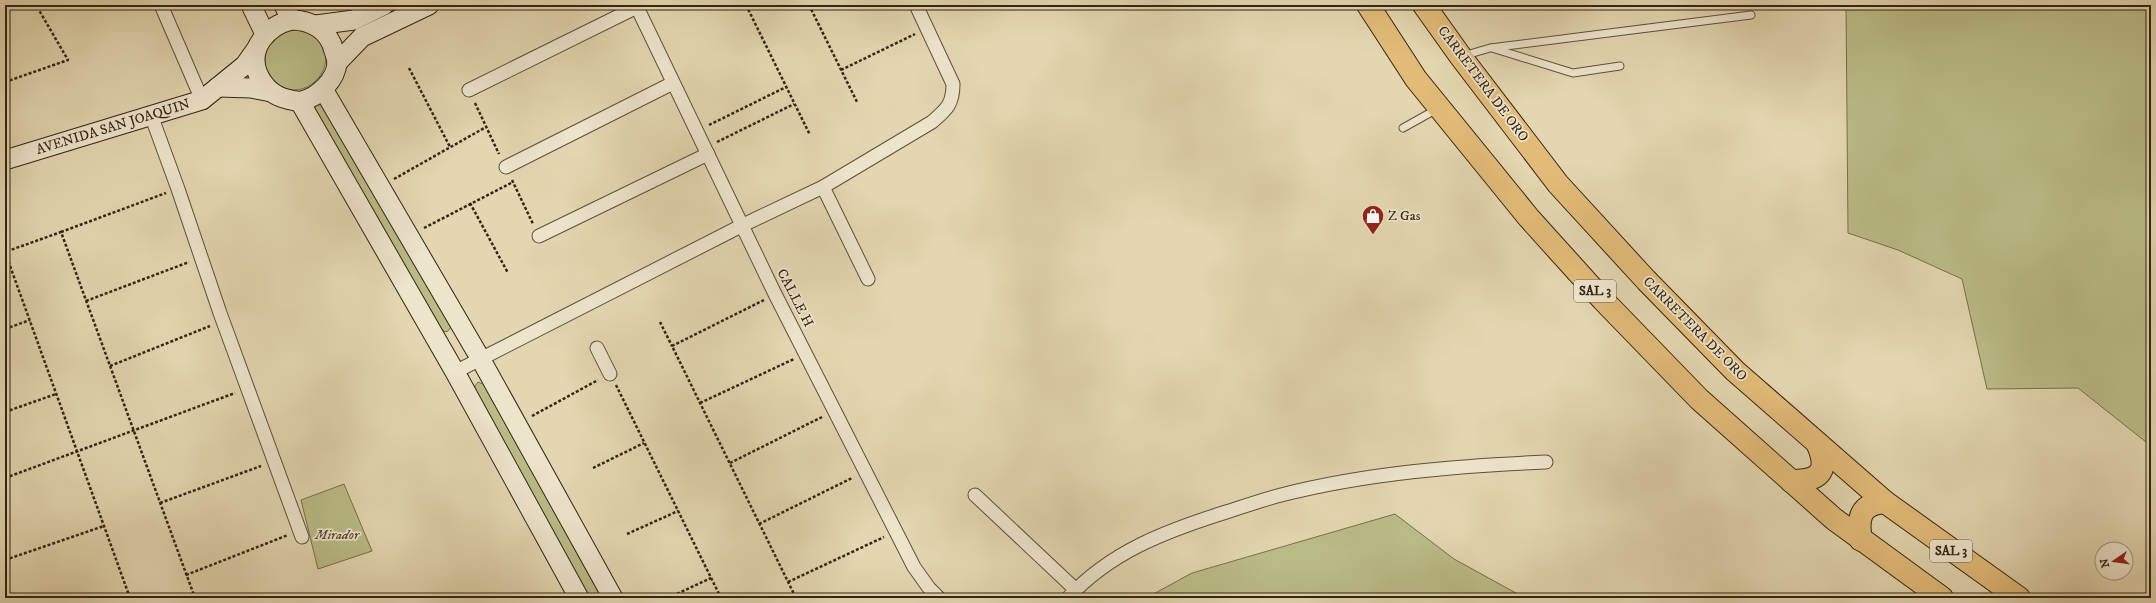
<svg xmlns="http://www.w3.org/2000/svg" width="2156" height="603" viewBox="0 0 2156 603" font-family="'IM FELL DW Pica',serif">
<rect width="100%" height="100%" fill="#e3d6b0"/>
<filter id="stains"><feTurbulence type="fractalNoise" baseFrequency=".005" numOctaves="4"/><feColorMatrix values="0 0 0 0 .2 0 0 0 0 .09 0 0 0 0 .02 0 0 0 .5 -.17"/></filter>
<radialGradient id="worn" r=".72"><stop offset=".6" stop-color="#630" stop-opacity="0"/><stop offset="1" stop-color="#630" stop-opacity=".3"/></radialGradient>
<g fill="#babc87" stroke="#76704d">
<polygon points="1846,5 2151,5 2151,446 2078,388 1987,389 1962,279 1898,250 1848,233"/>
<path d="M291,27C296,28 304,28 309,30C312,32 315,36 318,39C342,66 305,105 277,84C262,73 264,60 267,43Z"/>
<polygon points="320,98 451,327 448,331 445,332 441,328 312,106"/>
<polygon points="478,382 485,385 602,598 589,598 476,392 475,386"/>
<polygon points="344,484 372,551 318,569 301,500"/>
<polygon points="1395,514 1454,559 1525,598 1146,598 1192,573"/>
</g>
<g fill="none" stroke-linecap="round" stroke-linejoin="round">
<g stroke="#5e513a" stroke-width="9">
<g id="lane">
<polyline points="1492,48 1573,73 1620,66"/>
<polyline points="1463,56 1490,48 1751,15"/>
<polyline points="1403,128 1437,109"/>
</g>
</g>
<g stroke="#5e513a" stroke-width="15">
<g id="street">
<polyline points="161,5 202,100"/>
<polyline points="636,5 775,294 914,567 929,588 939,598"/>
<polyline points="469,90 637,7"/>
<polyline points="151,115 178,189 220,313 302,537"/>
<polyline points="506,167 673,83"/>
<polyline points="823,187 868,279"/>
<polyline points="539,236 708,154"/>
<polyline points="597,348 610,374"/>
<path d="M455,372L741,226L823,187L932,122C947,109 953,104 953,84L916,5"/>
<polyline points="975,495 1076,590"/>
<path d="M1068,598C1110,552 1166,531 1223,513C1242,507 1262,500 1281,495C1367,473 1457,466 1546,462"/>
</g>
</g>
<g stroke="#322513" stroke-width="21">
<g id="secondary">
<polyline points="251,5 265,34"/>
<polyline points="284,5 291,20"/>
<path d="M291,20C311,20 329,30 334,51C335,54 337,59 337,63C336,80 318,97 302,101C297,102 291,100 287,99C273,96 264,87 258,74C247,48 268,26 291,20Z"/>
<polyline points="316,25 354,20 384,5"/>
<polyline points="337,63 362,37 429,5"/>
<polyline points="218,87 251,88 271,92"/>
<polyline points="323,89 480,358 613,598"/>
<polyline points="300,102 455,372 579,598"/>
<polyline points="5,160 202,100 245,65 257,48"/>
</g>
</g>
<g stroke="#322513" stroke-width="24">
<g id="highway">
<polyline points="1368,5 1416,79 1529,218 1603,300 1699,399 1834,519 1942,598"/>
<polyline points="1424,5 1461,57 1558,184 1646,280 1735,371 1885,502 2019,598"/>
<path d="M1791,481C1818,481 1830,473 1818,445"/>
<path d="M1861,540C1857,518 1860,504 1885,502"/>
</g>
</g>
<g stroke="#322513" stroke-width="2.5" stroke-dasharray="3 2" stroke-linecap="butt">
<polyline points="746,5 810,135"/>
<polyline points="809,5 857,102"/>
<polyline points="5,11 22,5"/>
<polyline points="409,68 450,147"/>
<polyline points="841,70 915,34"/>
<polyline points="5,82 68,60 36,5"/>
<polyline points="475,103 499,154"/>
<polyline points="709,125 786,87"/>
<polyline points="717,142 794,104"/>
<polyline points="394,179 486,127"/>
<polyline points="512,180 533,224"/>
<polyline points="470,203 508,273"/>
<polyline points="424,228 513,182"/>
<polyline points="61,232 166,193"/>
<polyline points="764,300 672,346 796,598"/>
<polyline points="86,301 189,262"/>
<polyline points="660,322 672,346"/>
<polyline points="5,329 30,320"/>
<polyline points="110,366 210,326"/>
<polyline points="616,385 721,598"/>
<polyline points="700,403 794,359"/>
<polyline points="5,412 56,394"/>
<polyline points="532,416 598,380"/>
<polyline points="730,463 822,417"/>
<polyline points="593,468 644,443"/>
<polyline points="5,478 235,393"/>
<polyline points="160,503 261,466"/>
<polyline points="759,524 852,478"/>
<polyline points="627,534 678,511"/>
<polyline points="5,560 104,526"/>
<polyline points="186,575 288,535"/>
<polyline points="788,582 884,537"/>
<polyline points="122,598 129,596"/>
<polyline points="130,598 5,252 61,232 195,598"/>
<polyline points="668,598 711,578"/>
</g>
<use href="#lane" stroke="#ede4cc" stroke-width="7"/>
<use href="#street" stroke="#ede4cc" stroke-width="13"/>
<use href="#secondary" stroke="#ede4cc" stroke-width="19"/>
<use href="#highway" stroke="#e2bb78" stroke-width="22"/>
</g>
<defs>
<g id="shop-pin" transform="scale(1.15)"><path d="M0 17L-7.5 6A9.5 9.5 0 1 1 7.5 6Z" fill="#8f2418" stroke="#ede4cc"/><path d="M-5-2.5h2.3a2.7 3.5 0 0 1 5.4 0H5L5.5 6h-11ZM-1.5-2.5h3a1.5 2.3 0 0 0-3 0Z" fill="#fff"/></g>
</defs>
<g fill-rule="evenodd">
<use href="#shop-pin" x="1373" y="216"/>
</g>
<g text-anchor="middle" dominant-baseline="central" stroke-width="3.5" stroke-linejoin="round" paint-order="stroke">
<g fill="#ede4cc" stroke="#6a5e4a" stroke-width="1">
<rect x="1574" y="280" width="42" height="22" rx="3"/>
<rect x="1930" y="540" width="42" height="22" rx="3"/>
</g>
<g font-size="13" font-weight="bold" fill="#322513">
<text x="1595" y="291">SAL 3</text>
<text x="1951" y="551">SAL 3</text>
</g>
<g font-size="14" fill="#322513" stroke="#ede4cc">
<text transform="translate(1483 84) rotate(53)">CARRETERA DE ORO</text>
<text transform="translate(113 127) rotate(-17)">AVENIDA SAN JOAQUIN</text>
<text transform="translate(795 298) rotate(63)">CALLE H</text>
<text transform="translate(1695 329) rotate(45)">CARRETERA DE ORO</text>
</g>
<g font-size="14" fill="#322513" stroke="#ede4cc" text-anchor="start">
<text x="1388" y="216">Z Gas</text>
</g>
<g font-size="14" font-style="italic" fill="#544b30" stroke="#ede4cc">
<text x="337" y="535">Mirador</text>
</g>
</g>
<rect width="2156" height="603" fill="none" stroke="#e3d6b0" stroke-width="20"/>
<rect x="6" y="6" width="2144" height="591" fill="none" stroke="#322513" stroke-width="2"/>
<rect x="10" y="10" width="2136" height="583" fill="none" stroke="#322513"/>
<g transform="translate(2114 561) rotate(257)"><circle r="19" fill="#ede4cc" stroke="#a29882"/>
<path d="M0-3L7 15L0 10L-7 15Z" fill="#8f2418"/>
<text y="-6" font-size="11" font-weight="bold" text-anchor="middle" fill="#322513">N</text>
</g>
<rect width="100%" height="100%" filter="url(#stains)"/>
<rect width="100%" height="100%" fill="url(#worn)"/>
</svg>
